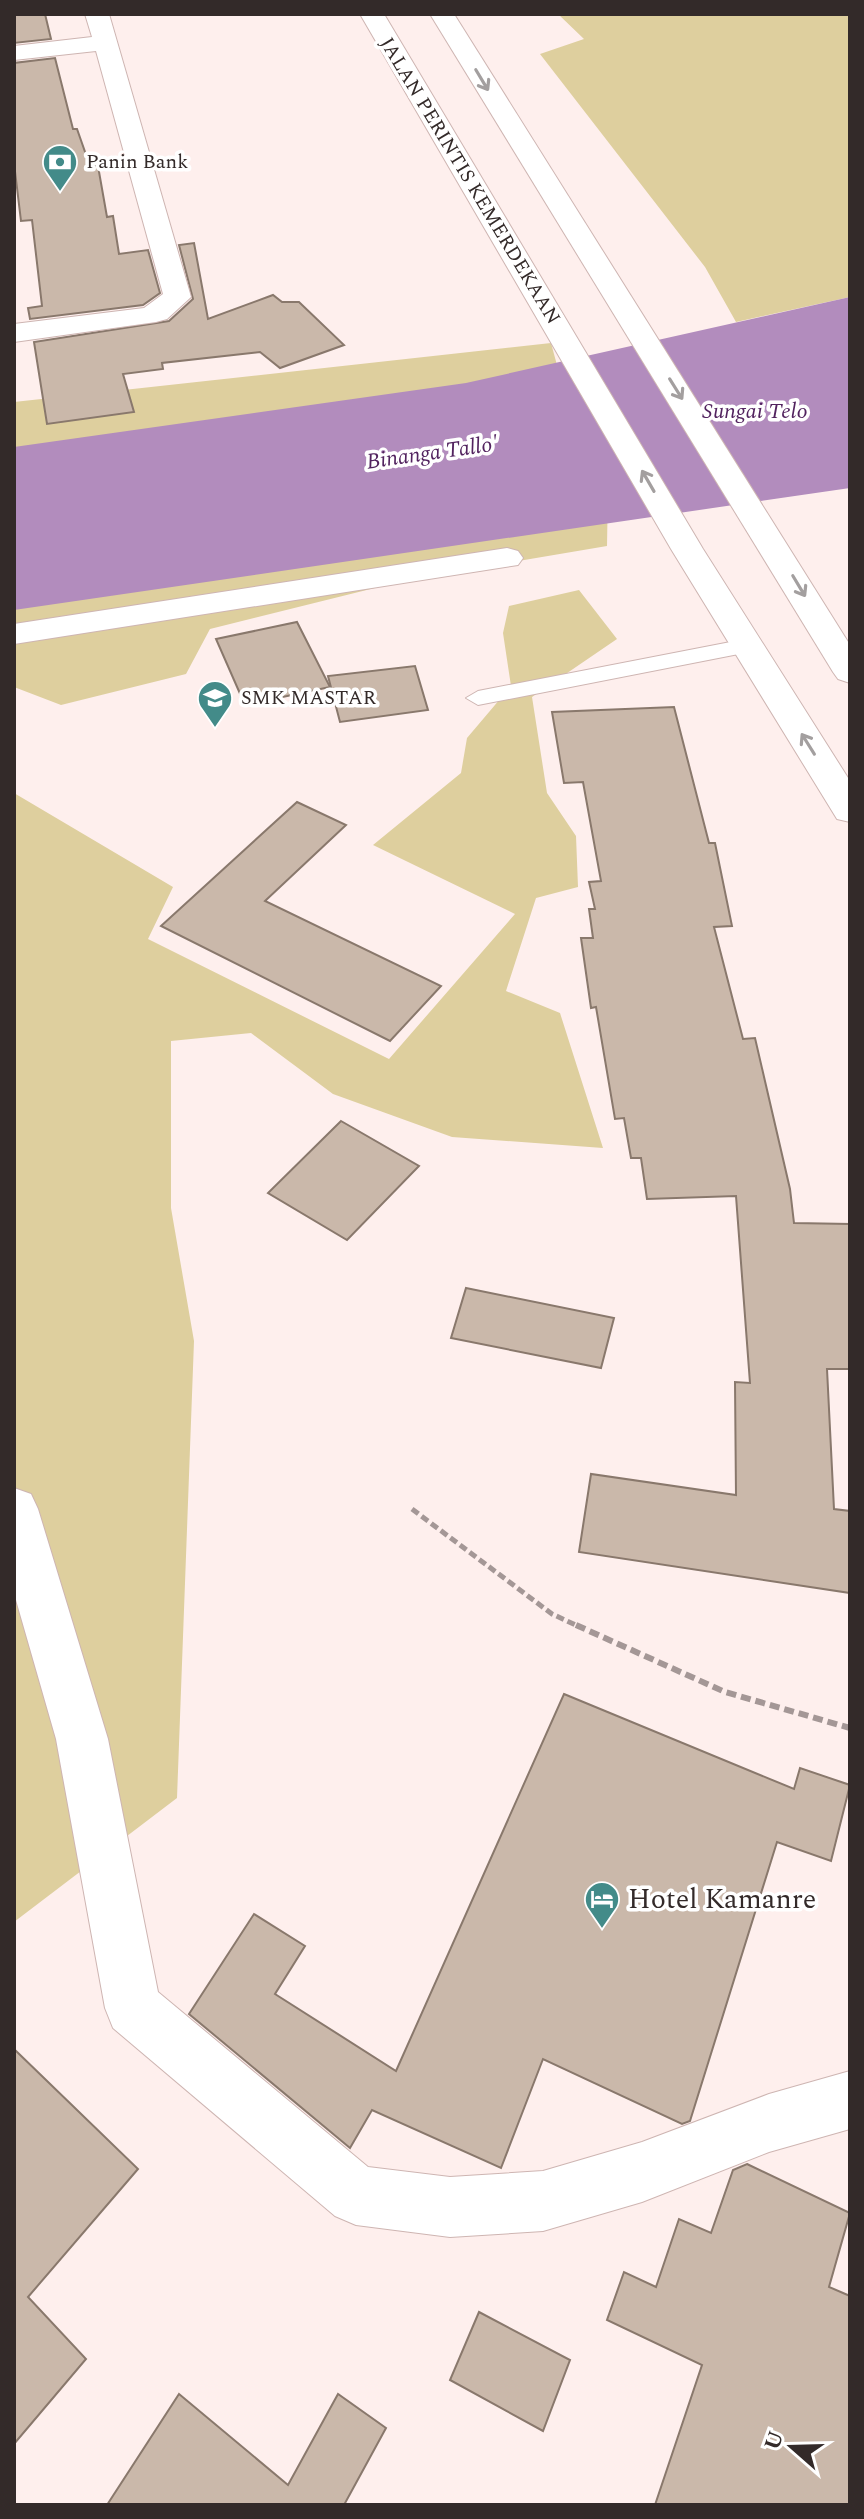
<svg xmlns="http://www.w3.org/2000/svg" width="864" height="2519" viewBox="0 0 864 2519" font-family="Spectral,serif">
<rect width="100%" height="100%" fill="#feefed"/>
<g fill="#decf9e">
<polygon points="558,14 850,14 850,297 736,322 705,267 540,54 584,39"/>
<polygon points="551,343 561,380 14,467 14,402"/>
<polygon points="608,487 607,546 411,579 210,629 186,674 61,705 14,687 14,583"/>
<polygon points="579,590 617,639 532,697 547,793 576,836 578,887 536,898 506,991 560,1013 603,1148 452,1137 333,1094 251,1033 171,1041 171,1208 194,1341 177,1798 14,1922 14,793 173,887 148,939 389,1059 515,914 373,845 461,773 467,738 511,686 503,633 509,606"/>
</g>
<polygon fill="#b28cbd" points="850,297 850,488 14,610 14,447 466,383"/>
<g fill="#cab8aa" stroke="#89786c" stroke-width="2">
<polygon points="14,14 45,14 51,39 14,43"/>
<polygon points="55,58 73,129 77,129 90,166 98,166 107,217 113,216 119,254 148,250 160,293 143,305 30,319 28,308 42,306 32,220 21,221 14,163 14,63"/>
<polygon points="194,243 208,319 273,295 282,302 299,302 344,345 280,368 260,352 162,363 163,369 123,374 134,412 47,424 34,342 169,321 193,299 179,245"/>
<polygon points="297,622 330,687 245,705 216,639"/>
<polygon points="415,666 428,710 340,722 328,676"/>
<polygon points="674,707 709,843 715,843 732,926 714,927 743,1039 755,1038 790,1189 794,1223 850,1224 850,1369 827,1369 834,1509 850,1511 850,1593 579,1552 591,1474 736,1495 735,1382 750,1383 736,1196 647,1199 641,1158 631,1158 624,1118 615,1119 596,1007 591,1008 581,938 593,938 589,909 595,909 589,882 601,881 583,782 564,783 552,712"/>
<polygon points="297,802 346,825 265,901 441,986 390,1041 161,926"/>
<polygon points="341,1121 419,1166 347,1240 268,1193"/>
<polygon points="466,1288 614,1318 601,1368 451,1338"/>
<polygon points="564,1694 794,1789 800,1768 850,1785 831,1861 777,1842 690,2121 682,2124 543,2059 501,2168 372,2110 350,2148 189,2014 254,1914 305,1946 275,1994 396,2071"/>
<polygon points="14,2049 138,2169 28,2297 86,2359 14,2444"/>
<polygon points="747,2164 850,2213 829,2287 850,2296 850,2505 655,2505 702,2365 607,2320 624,2272 656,2287 679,2219 711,2233 733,2170"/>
<polygon points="479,2312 570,2360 543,2431 450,2380"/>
<polygon points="179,2394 288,2485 338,2394 386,2428 344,2505 107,2505"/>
</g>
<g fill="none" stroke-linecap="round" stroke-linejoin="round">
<g stroke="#ceb5b2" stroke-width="2">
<polygon id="lane" points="746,639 757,646 754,651 478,705 466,698 478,691"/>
</g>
<g stroke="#ceb5b2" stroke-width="2">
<g id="street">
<polygon points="85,14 109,14 191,297 167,319 156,322 14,342 14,324 144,308 163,294 96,51 14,60 14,46 92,37"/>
<polygon points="507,548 518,551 523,558 518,565 14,644 14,624"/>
<polygon points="14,1488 31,1494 38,1509 108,1739 158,1992 368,2167 450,2177 543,2171 642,2142 769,2094 850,2071 850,2129 769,2152 642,2202 543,2231 450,2237 356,2225 335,2216 113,2028 105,2008 56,1739 14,1593"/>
</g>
</g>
<g stroke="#ceb5b2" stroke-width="2">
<g id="highway">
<polygon points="360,14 384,14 703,549 850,781 850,822 837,819 671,549"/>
<polygon points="430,14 454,14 850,645 850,683 838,679 833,672"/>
</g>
</g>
<polyline stroke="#a49796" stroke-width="5" stroke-dasharray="8 4" stroke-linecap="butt" points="412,1509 552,1614 580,1627"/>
<polyline stroke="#a49796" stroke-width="6" stroke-dasharray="10 5" stroke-linecap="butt" points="576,1625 725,1692 850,1728"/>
<use href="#lane" fill="#fff" fill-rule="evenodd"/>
<use href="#street" fill="#fff" fill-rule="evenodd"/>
<use href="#highway" fill="#fff" fill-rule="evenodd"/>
</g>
<defs><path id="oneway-shaft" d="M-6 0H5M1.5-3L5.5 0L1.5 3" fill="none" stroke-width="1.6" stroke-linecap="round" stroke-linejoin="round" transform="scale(2)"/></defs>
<g stroke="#a39f9f">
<use href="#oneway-shaft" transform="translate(482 80) rotate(59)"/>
<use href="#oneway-shaft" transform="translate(676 389) rotate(58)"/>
<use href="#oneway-shaft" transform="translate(648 481) rotate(-120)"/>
<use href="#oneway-shaft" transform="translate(799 586) rotate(59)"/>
<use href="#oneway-shaft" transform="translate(808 744) rotate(-122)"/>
</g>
<defs>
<g id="bank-pin" transform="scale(1.8)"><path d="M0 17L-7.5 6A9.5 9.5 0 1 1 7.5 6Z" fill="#438b89" stroke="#fff"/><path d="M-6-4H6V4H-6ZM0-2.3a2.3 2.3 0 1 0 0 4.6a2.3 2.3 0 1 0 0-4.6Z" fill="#fff"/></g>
<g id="school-pin" transform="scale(1.8)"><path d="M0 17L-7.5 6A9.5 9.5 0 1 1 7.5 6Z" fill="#438b89" stroke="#fff"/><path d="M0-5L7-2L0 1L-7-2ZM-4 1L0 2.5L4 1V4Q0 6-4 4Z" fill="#fff"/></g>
<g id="hotel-pin" transform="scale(1.8)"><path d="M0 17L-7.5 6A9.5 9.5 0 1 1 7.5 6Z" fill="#438b89" stroke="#fff"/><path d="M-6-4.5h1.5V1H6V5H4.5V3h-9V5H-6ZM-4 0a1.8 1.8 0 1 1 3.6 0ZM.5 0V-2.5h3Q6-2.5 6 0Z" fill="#fff"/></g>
</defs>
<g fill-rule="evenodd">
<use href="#bank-pin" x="60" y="162"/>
<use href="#school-pin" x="215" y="698"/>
<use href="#hotel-pin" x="602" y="1899"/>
</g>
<g text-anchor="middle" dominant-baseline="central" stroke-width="7" stroke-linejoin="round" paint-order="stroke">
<g font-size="20" fill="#332a29" stroke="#fff" text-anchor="start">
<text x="86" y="162">Panin Bank</text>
<text x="241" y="698">SMK MASTAR</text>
</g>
<g font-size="20" fill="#332a29" stroke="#fff">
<text transform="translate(470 181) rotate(59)">JALAN PERINTIS KEMERDEKAAN</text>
</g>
<g font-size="22" font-style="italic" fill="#52235f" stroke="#fff">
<text x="755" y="411">Sungai Telo</text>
<text transform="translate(432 453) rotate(-8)">Binanga Tallo'</text>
</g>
<g font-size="28" fill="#332a29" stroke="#fff" text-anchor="start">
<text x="628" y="1899">Hotel Kamanre</text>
</g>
</g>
<rect width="864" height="2519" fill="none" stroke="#332a29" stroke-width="32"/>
<g transform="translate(792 2447) rotate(290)" stroke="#ffffff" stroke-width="6" paint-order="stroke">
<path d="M0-6L14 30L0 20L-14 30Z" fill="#332a29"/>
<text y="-12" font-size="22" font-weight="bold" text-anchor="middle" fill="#332a29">U</text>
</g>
</svg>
